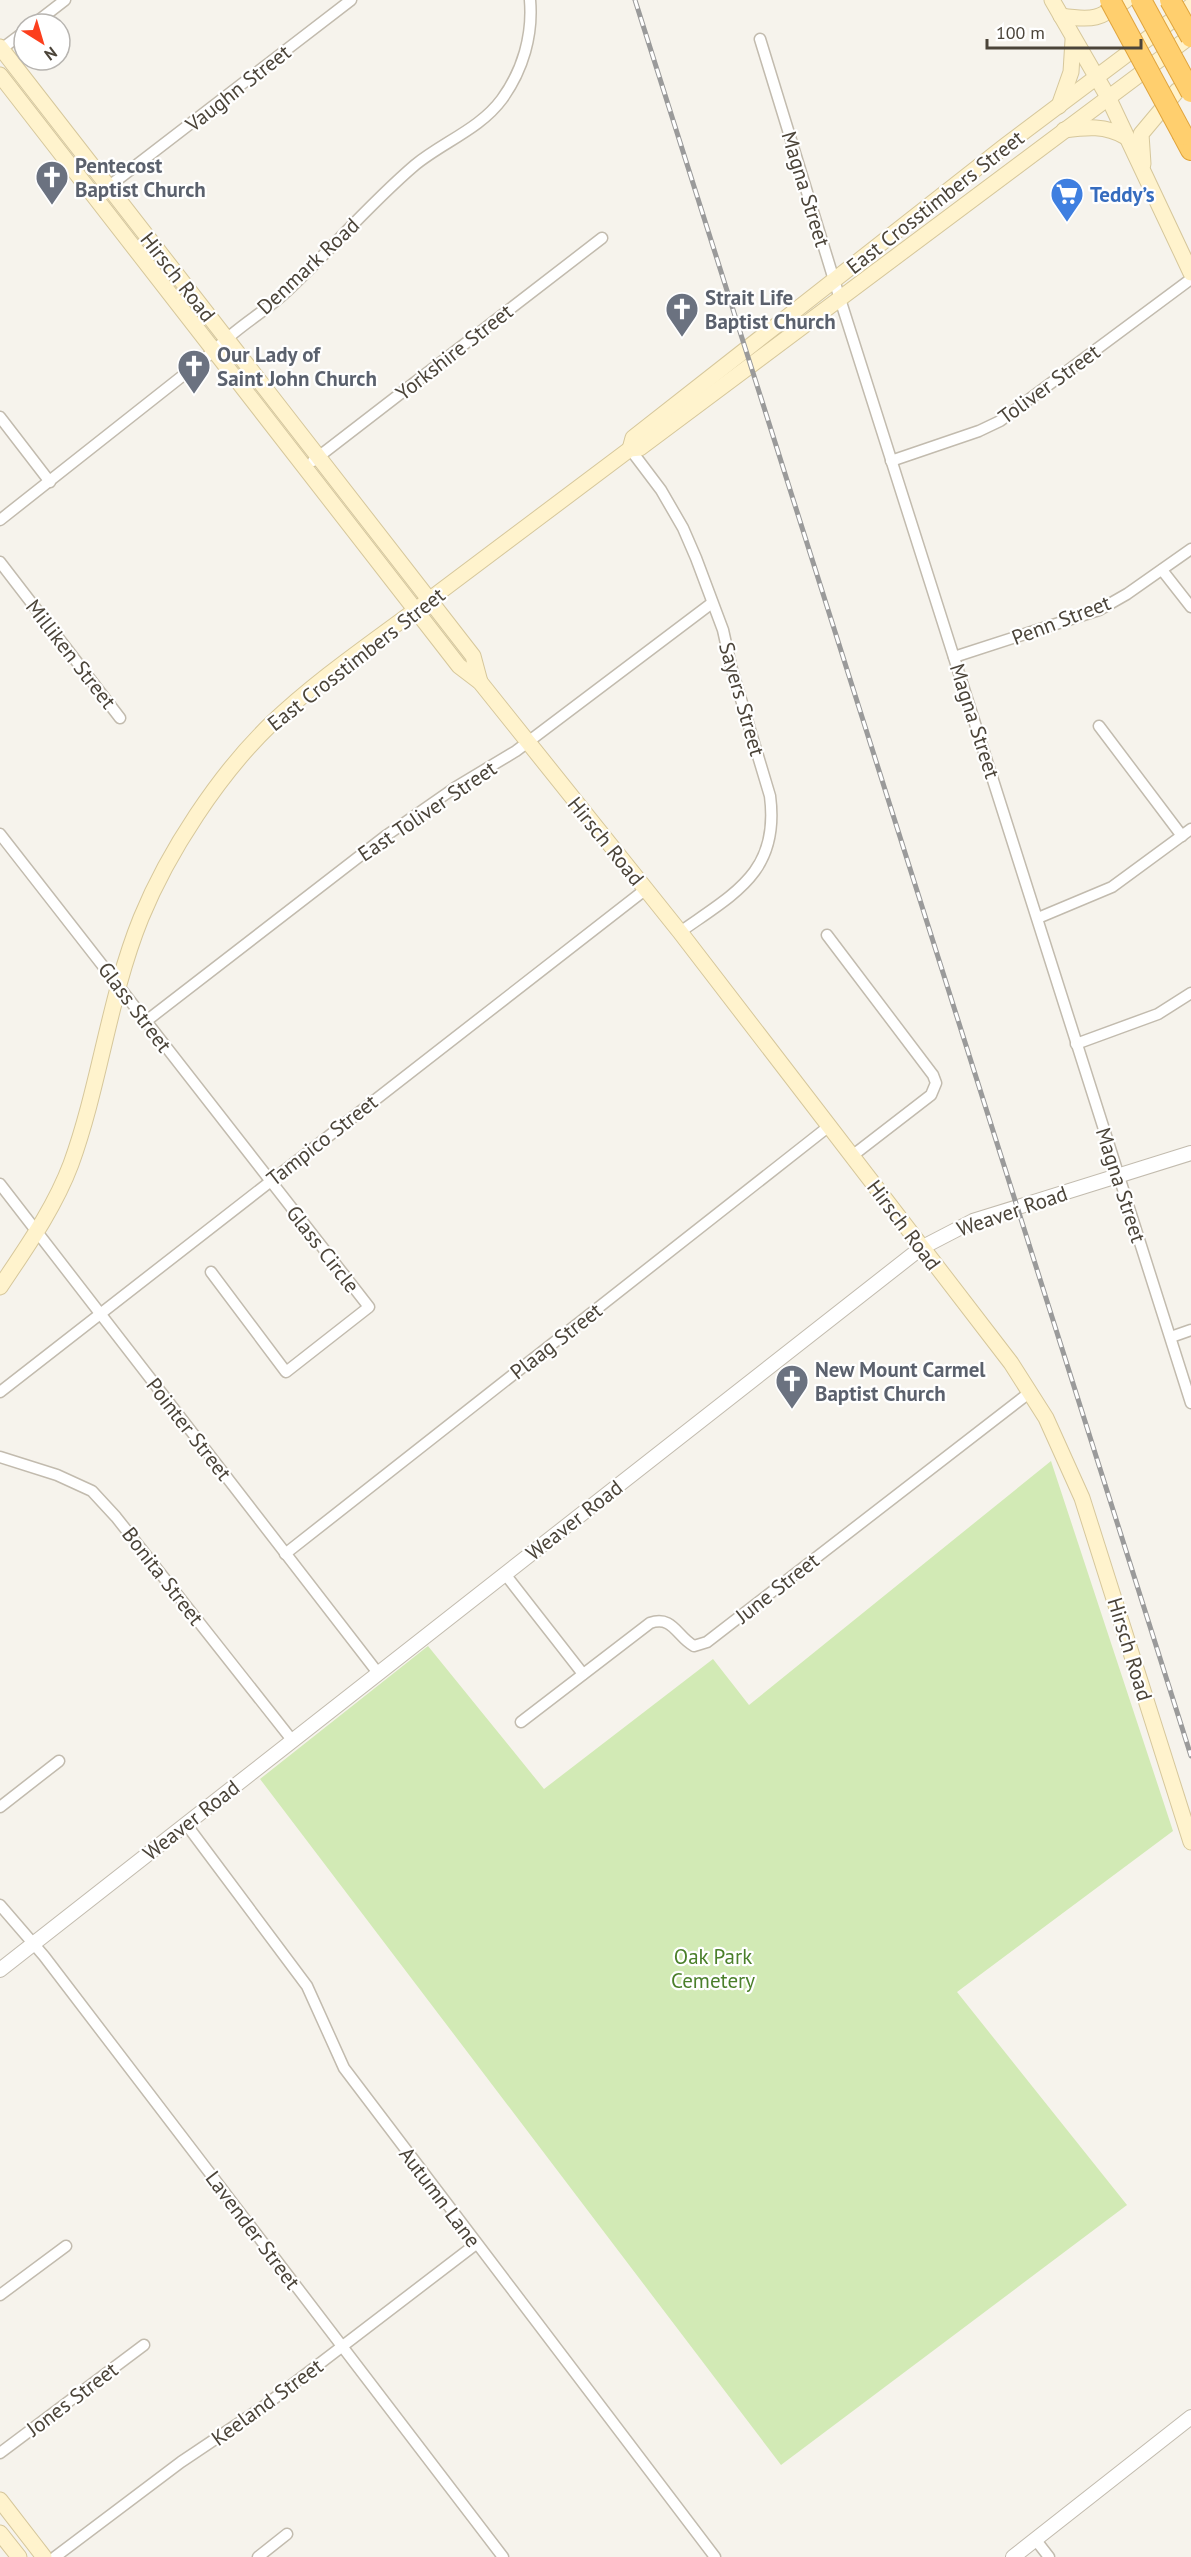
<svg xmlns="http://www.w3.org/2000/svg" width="1191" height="2557" viewBox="0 0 1191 2557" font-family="'PT Sans',sans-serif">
<rect width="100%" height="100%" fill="#f6f3ec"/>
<polygon fill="#d2eab5" points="1051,1461 1173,1831 957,1992 1127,2205 781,2465 260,1779 428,1646 544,1789 713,1659 749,1705"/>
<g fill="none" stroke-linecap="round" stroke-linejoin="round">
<g stroke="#c2bbae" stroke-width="13">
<g id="minor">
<polyline points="34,24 65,0"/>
<polyline points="760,39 834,280 1191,1403"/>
<polyline points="0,50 24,32"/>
<polyline points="95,197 351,0"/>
<polyline points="0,417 50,482"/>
<path d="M630,449L661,490L683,528L696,558L723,630L731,666L770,796C780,872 735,893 680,932"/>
<polyline points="313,461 602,238"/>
<polyline points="891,461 979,431 1000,421 1191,279"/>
<path d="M0,520L214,351C235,328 262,314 285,293C329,252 368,205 415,165C443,142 480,129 502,99C523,70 533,35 530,0"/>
<polyline points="0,562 120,718"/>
<polyline points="1162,570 1191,607"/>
<polyline points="954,657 1099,610 1127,594 1191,549"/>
<polyline points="1099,726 1182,836"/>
<polyline points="0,834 369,1307 286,1372 211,1272"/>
<polyline points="1038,918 1112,887 1191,829"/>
<polyline points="827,935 933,1075 936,1083 931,1095 852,1156"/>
<polyline points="145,1022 387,835 456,787 516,751 712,603"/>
<polyline points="1076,1044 1158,1014 1191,993"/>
<polyline points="0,1184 378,1673"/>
<polyline points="1171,1337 1191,1330"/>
<polyline points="0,1392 646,889"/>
<polyline points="0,1457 57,1475 92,1491 116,1517 292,1740"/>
<polyline points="285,1554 828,1127"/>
<polyline points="505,1574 583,1674"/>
<path d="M521,1722L650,1623C673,1615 677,1637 694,1646L707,1642L1029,1393"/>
<polyline points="0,1807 59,1761"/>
<polyline points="186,1824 307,1986 344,2068 715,2557"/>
<polyline points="0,1905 44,1956 503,2557"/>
<polyline points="0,2295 66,2246"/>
<polyline points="0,2453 144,2345"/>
<polyline points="1035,2539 1049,2557"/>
<polyline points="55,2557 181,2462 263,2407 476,2244"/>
<polyline points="258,2557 287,2534"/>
</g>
</g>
<g stroke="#c2bbae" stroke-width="16">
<g id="tertiary">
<polyline points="0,1970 921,1248 973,1221 1191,1153"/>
<polyline points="1013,2557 1191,2417"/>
</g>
</g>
<g stroke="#d6c79b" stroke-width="17">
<g id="secondary">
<polyline points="1052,0 1108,97 1191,273"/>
<path d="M1061,16C1094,21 1099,19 1126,0"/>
<polyline points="0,47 473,656 480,682"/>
<polyline points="0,75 459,666 480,682 680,932 1011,1363 1046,1418 1082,1498 1191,1842"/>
<polyline points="1059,106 1071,72 1073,40"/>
<path d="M1064,130C1087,127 1105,125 1126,137"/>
<polyline points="1143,164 1141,134 1177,91 1191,82"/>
<polyline points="630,449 633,438 1005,146 1191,6"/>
<path d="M0,1287C26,1248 54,1209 71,1164C100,1084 109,997 141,918C168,852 219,774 271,724C319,678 376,640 429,600C496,550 563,499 630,449L640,448L1191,36"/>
<polyline points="0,2500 44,2557"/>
<polyline points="0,2533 19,2557"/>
</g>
</g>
<g stroke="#e0a43c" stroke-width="22">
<polyline id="motorway" points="1183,135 1191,150"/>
</g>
<use href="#minor" stroke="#fff" stroke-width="10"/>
<use href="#tertiary" stroke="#fff" stroke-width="14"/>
<use href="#secondary" stroke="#fff3cd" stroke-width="15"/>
<use href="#motorway" stroke="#ffcf6e" stroke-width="20"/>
<g stroke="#9a9a9a" stroke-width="5">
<polyline id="rail" points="635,0 1191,1756"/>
</g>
<use href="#rail" stroke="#fff" stroke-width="3" stroke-dasharray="9" stroke-linecap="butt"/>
<g stroke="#e0a43c" stroke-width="22" stroke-linecap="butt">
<g id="motorway-bridge">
<polyline points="1110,0 1183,135"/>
<polyline points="1141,0 1191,92"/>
<polyline points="1170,0 1191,37"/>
</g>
</g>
<use href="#motorway-bridge" stroke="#ffcf6e" stroke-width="20"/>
</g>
<defs>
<g id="church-pin" transform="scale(1.725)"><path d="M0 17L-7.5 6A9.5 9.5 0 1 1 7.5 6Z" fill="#6b7280" stroke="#fff"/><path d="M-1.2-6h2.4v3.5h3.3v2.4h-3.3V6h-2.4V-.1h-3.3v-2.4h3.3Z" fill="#fff"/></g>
<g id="supermarket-pin" transform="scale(1.725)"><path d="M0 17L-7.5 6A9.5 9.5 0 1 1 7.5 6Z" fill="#3f7fe0" stroke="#fff"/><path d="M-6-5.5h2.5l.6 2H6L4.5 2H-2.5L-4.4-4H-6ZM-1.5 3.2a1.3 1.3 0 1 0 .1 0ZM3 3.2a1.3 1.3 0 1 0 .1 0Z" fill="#fff"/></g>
</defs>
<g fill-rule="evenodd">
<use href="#church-pin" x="52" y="177"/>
<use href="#supermarket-pin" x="1067" y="194"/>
<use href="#church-pin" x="682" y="309"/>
<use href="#church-pin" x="194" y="366"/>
<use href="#church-pin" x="792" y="1381"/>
</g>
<g text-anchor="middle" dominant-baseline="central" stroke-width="4.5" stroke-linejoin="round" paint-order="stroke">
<g font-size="21" fill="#4b4439" stroke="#fff">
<text transform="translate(238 88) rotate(-38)">Vaughn Street</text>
<text transform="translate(806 189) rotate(73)">Magna Street</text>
<text transform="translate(935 202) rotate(-38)">East Crosstimbers Street</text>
<text transform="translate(308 266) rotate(-43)">Denmark Road</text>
<text transform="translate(178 277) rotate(52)">Hirsch Road</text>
<text transform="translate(454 352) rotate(-38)">Yorkshire Street</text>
<text transform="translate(1049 384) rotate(-36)">Toliver Street</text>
<text transform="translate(1061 620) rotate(-21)">Penn Street</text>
<text transform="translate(71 654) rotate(52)">Milliken Street</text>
<text transform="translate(356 659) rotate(-38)">East Crosstimbers Street</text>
<text transform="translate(742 699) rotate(74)">Sayers Street</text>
<text transform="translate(975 721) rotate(72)">Magna Street</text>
<text transform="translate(427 811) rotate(-34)">East Toliver Street</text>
<text transform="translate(606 841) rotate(51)">Hirsch Road</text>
<text transform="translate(135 1007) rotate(53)">Glass Street</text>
<text transform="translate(322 1140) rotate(-38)">Tampico Street</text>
<text transform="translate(1121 1185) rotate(72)">Magna Street</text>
<text transform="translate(1012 1211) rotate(-19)">Weaver Road</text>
<text transform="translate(904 1225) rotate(53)">Hirsch Road</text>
<text transform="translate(323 1249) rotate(52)">Glass Circle</text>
<text transform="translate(556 1341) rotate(-38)">Plaag Street</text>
<text transform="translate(189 1429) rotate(52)">Pointer Street</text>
<text transform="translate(574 1520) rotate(-38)">Weaver Road</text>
<text transform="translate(163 1576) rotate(52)">Bonita Street</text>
<text transform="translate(777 1588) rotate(-38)">June Street</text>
<text transform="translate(1130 1649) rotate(73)">Hirsch Road</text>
<text transform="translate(191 1820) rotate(-38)">Weaver Road</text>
<text transform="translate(440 2197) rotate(53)">Autumn Lane</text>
<text transform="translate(253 2230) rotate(53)">Lavender Street</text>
<text transform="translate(72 2399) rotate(-37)">Jones Street</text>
<text transform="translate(267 2402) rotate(-36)">Keeland Street</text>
</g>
<g font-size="21" font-weight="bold" fill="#5b616d" stroke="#fff" text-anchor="start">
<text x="75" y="165">Pentecost<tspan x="75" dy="24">Baptist Church</tspan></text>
<text x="705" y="297">Strait Life<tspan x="705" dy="24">Baptist Church</tspan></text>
<text x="217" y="354">Our Lady of<tspan x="217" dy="24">Saint John Church</tspan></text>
<text x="815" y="1369">New Mount Carmel<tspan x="815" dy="24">Baptist Church</tspan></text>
</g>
<g font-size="21" font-weight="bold" fill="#366cbe" stroke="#fff" text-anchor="start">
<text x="1090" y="194">Teddy’s</text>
</g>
<g font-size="21" fill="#4a7f2a" stroke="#fff">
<text x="713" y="1956">Oak Park<tspan x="713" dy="24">Cemetery</tspan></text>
</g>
</g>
<g transform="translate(42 42) rotate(143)"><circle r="28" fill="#ffffff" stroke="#b7b4b0" stroke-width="1.5"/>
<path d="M0-4.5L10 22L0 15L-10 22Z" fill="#fc3f1d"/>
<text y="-9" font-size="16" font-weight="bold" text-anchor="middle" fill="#4b4439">N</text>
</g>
<path d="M987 39v9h154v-9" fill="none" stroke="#4b4439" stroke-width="3"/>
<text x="996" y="39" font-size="18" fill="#4b4439" stroke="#ffffff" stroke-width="4.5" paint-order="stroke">100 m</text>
</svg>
